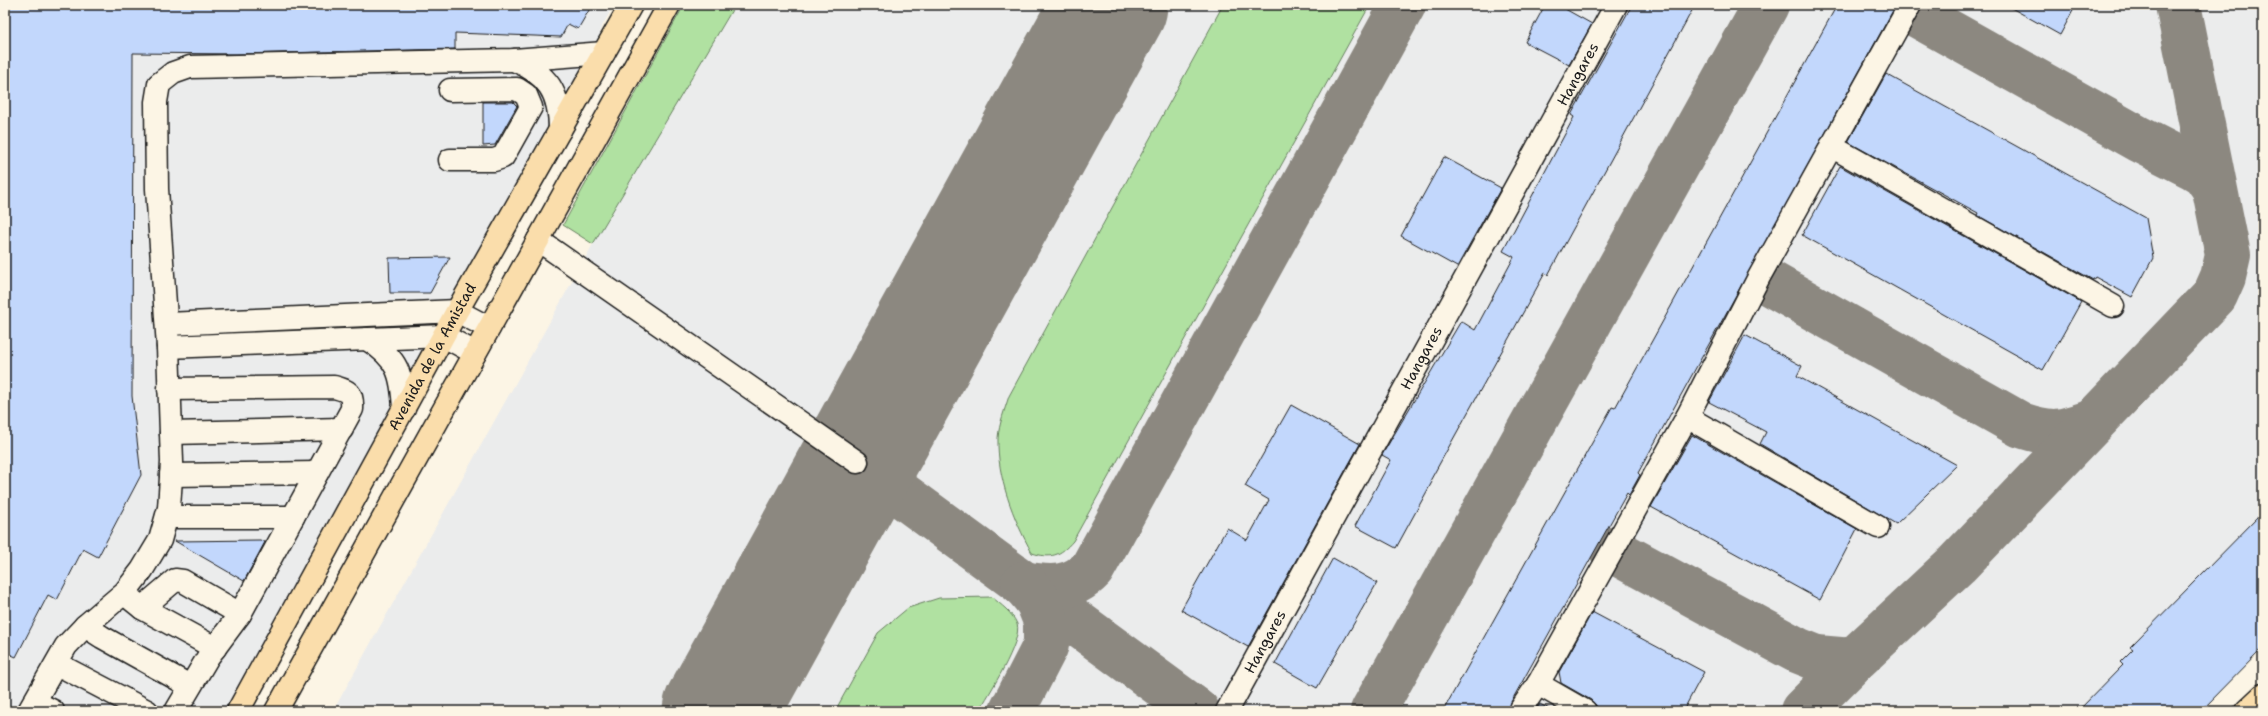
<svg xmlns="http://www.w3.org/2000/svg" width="2268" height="716" viewBox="0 0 2268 716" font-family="'Shantell Sans',sans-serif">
<rect width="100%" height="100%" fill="#fcf5e5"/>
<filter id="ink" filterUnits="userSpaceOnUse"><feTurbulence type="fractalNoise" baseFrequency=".025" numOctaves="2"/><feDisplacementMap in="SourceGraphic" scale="8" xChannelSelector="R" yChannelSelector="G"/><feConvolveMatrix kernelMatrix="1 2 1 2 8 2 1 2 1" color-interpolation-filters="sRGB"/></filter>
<g filter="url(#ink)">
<g fill="#ebecec">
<polygon points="5,5 614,5 600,30 604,53 238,711 5,711"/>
<polygon points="735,5 2263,5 2263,648 2201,711 333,711 593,244"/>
</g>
<g fill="#b0e1a1" stroke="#667e5e">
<polygon points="684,5 735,5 593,244 563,225"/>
<path d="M1223,5H1370L1073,541C1060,556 1051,559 1032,553C1013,518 997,478 998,438C999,424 1005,409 1009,396Z"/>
<path d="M992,597C1001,605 1012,612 1017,624C1023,641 988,695 979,711H835L878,633L908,608L939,598Z"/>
</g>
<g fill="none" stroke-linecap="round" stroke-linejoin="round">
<g stroke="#8c8880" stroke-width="46">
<polyline points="1907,9 2139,139 2194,167 2204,173 2213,186"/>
<path d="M1759,277L2021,425C2054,436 2061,433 2093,422"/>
<polyline points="857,462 1197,711"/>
<polyline points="1612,550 1797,650 1817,658 1852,661"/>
<path d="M1023,584C1051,589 1072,590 1092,569L1403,5"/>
<polyline points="1012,711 1046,645 1046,621 1038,601 1024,584"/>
<polyline points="1373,711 1766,5"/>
<polyline points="1803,711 1854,660 1957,564 2215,295 2223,277 2228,255 2178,5"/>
</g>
<polyline stroke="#8c8880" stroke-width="115" points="720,711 1110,5"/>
</g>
<g fill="#c2d7fc" stroke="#1c1c1c">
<polygon points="5,5 592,5 578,29 568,24 561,37 455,33 455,49 236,54 133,53 132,396 141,475 98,557 83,549 57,600 48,595 16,657 5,652"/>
<polygon points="1545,5 1558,5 1592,24 1569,65 1525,42"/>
<polygon points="1632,5 1695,5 1548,275 1545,273 1430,481 1432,482 1396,548 1355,526 1391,460 1382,455 1461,321 1475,330 1514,257 1503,251 1574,117 1571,115"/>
<polygon points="1837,5 1896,5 1638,473 1640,475 1629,495 1627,493 1511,702 1509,711 1443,711 1612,407 1615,408"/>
<polygon points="2006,5 2076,5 2060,35"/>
<polygon points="1886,74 2146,218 2153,258 2132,297 2095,277 2093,280 1977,215 1978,213 1848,142"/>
<polygon points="483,102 513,102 517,106 495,145 483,146"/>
<polygon points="1444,157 1501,188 1457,267 1401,236"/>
<polygon points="1840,166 2081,302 2043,370 1802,235"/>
<polygon points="450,257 430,293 390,293 389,258"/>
<polygon points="1745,335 1802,366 1797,376 1957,465 1896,524 1760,444 1766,432 1709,402"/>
<polygon points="1291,405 1360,444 1248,647 1181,610 1227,528 1247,540 1269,500 1245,486"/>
<polygon points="1692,435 1857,529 1820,600 1651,507"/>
<polygon points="2263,512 2263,648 2201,711 2078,711 2123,665 2120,662 2133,649 2130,647"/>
<polygon points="260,540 265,542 244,581 175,541"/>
<polygon points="1333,558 1377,583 1317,688 1275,664"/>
<polygon points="1592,612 1704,672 1683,711 1597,711 1596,705 1591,700 1561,683 1559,672"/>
<polygon points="1540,704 1553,711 1535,711"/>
</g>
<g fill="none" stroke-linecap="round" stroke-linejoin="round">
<g stroke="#1c1c1c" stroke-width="25">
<g id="minor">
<path d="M514,60C548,74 560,93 560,130"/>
<polyline points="1831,146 2113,306"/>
<polyline points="450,160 494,160 503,157 531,107 526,95 517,89 450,90"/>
<polyline points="538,240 857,462"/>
<polyline points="167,324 457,311 489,328"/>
<path d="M367,339C398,359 402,373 404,409"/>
<polyline points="168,347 444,336 475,353"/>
<path d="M169,389L334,387C349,391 353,393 352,409L240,614L208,657L176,711"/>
<polyline points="1687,417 1878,527"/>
<polyline points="171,433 342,429"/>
<polyline points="171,475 317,473"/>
<polyline points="167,517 293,517"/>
<polyline points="132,600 142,608 215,648"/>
<polyline points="142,608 175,580 183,581 240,614"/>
<polyline points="85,626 102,637 190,686"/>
<polyline points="57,664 147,711"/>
<polyline points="1538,684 1585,711"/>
<polyline points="35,702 53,711"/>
<polyline points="1521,709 1538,684 1687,417 1759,277 1910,5"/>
<polyline points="29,711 66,646 85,626 125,592 142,570 160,540 169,508 172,462 168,347 157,189 156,102 159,84 173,73 190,67 514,60 604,53"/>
<path id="s1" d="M1227,711L1616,5"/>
</g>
</g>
<g stroke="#1c1c1c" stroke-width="25">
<g id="major">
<path id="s2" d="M238,711L457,311L631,5"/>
<polyline points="276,711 669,5"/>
<polyline points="2246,711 2263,695"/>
</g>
</g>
<use href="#minor" stroke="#fcf5e5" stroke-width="22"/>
<use href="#major" stroke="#faddab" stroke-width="22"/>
</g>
</g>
<g text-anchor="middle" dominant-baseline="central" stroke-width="3" stroke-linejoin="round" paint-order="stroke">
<g font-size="15" fill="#1c1c1c" stroke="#fcf5e5">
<text stroke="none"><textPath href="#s1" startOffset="727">Hangares</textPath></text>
<text stroke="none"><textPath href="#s2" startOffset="404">Avenida de la Amistad</textPath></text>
<text stroke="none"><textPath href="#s1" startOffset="403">Hangares</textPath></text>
<text stroke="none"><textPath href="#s1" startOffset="79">Hangares</textPath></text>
</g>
</g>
<rect width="2268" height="716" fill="none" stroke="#fcf5e5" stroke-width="20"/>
<rect x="10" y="10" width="2248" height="696" fill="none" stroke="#1c1c1c" stroke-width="1.5" filter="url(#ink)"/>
</svg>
